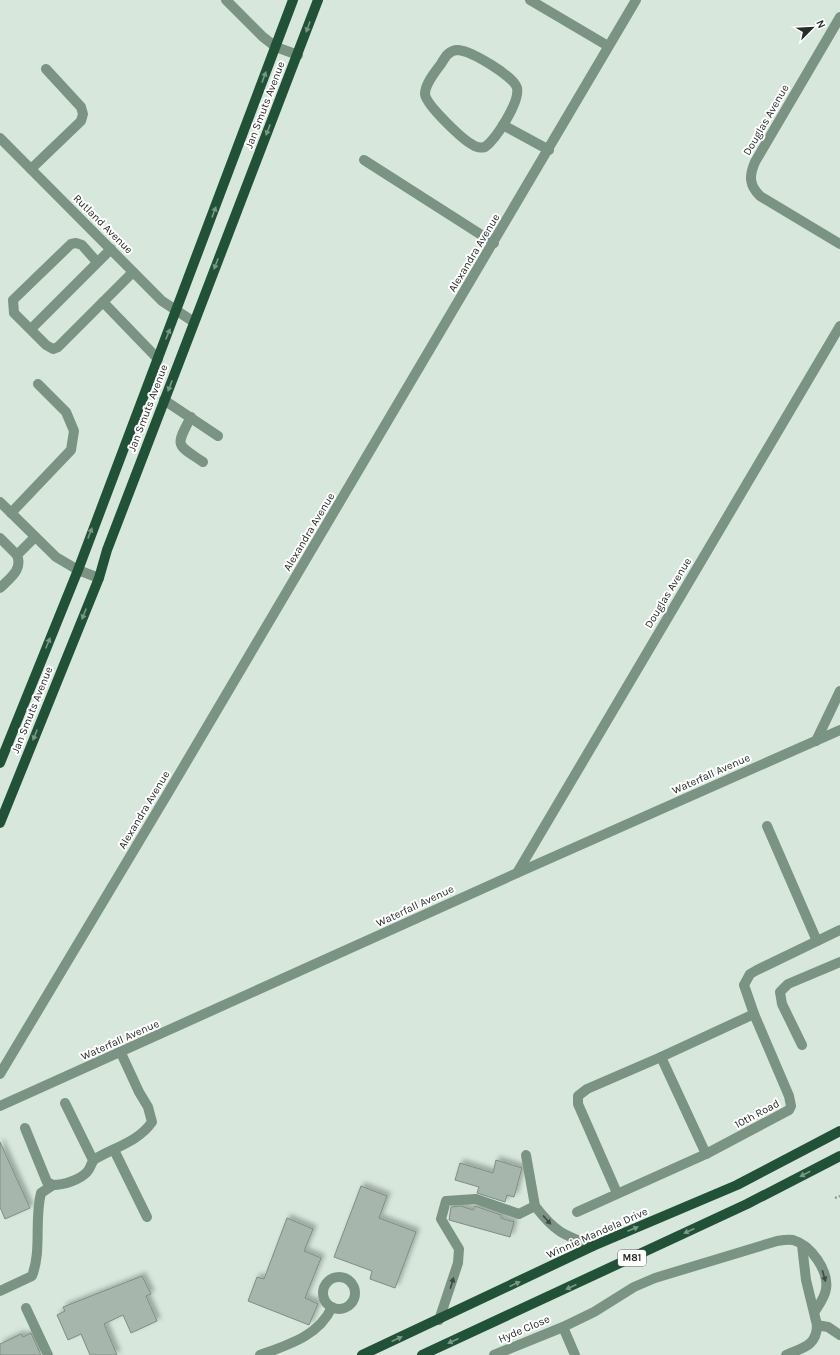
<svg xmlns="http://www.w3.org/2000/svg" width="840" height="1355" viewBox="0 0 840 1355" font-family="Karla,sans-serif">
<defs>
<filter id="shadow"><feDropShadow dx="3.5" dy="-3.5" stdDeviation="2" flood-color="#0004"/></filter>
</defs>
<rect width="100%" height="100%" fill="#d7e7dc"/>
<g fill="#a7b6ac" stroke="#7e8d83" filter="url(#shadow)">
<polygon points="0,1142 30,1208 5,1219 0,1207"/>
<polygon points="496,1160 522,1168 514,1197 507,1195 505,1202 477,1193 479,1187 455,1180 460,1163 493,1173"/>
<polygon points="361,1186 387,1196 379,1218 416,1232 395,1288 370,1279 372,1271 334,1257"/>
<polygon points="461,1206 473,1210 475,1206 501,1215 501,1218 514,1222 510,1237 449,1220 451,1207"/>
<polygon points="287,1218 313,1229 304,1251 321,1258 305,1298 318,1304 309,1325 248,1301 257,1277 264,1279"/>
<polygon points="142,1276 151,1294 146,1296 157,1321 131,1333 123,1315 104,1324 117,1355 90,1355 81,1334 68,1340 57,1315 65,1311 63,1307"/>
<polygon points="31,1333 41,1355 0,1355 0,1344 21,1334 23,1337"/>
</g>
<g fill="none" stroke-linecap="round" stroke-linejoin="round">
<polyline stroke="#87938b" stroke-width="2" stroke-dasharray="2 2" stroke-linecap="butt" points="835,1198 840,1196"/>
<g stroke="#7a9383" stroke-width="10">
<polyline points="226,0 263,37 276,47 298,55"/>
<polyline points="530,0 608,46"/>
<path d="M840,17L755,162C749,176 749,185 760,196L840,244"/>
<path d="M458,50C471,51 514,76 517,88C520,102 496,139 485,147C480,148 477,148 473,145C463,140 426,105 425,94C425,84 435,72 441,64C445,57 449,50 458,50Z"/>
<polyline points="503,125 549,150"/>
<polyline points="0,138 162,301 194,322"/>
<polyline points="364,160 494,243"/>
<polyline points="31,169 81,121 83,114 81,107 46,69"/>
<polyline points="97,262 82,245 76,243 71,244 13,300 14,313 46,345 53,349 58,347 133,272"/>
<polyline points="103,302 158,359"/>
<polyline points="31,329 111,249"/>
<polyline points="164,400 218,436"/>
<path d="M191,417C175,447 176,444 203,462"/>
<polyline points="0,502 56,557 78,570 99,578"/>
<polyline points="11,513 71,450 74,431 66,412 38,384"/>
<polyline points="0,538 17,555 35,537"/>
<path d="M0,588C10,578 23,570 17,555"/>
<polyline points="816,741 840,691"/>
<polyline points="767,826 817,941"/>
<polyline points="517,873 840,326"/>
<polyline points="802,1045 782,1004 780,992 788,984 840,962"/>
<polyline points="661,1057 706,1154"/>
<polyline points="0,1074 168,793 636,0"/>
<polyline points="65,1103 93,1160"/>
<polyline points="0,1106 517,873 840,730"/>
<path d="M25,1128L47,1182L53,1185C63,1185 80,1180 87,1172C91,1168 91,1162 95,1159C115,1147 138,1142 152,1122L148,1107L139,1092L121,1053"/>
<polyline points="114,1150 147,1217"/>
<polyline points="526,1155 535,1206"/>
<polyline points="617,1193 578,1104 578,1096 587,1089 661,1057 754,1014"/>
<polyline points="577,1212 706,1154 789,1110 791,1106 789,1096 754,1014 744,985 750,974 757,970 840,930"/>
<polyline points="802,1245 806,1280 817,1325 828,1327 840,1335"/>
<circle cx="339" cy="1293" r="16"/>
<path d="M0,1291L32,1276C42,1250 34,1220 41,1193L53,1185"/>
<polyline points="26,1308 48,1355"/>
<path d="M439,1320L458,1263L459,1249L441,1219L446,1201L476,1199L519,1214L535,1206C555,1232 563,1235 593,1246"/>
<polyline points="563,1327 575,1355"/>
<path d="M260,1355C288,1345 319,1336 332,1307"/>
<path d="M494,1355L563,1327L594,1312L634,1287L655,1278L777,1241C783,1240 788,1239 793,1240C811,1245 829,1271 826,1289C825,1297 819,1305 815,1311"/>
<path d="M786,1355C802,1348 817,1346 817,1325"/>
</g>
<g stroke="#215237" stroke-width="10">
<polyline points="0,763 78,570 293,0"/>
<polyline points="0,823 99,578 107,550 318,0"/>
<polyline points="362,1355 593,1246 737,1185 840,1131"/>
<polyline points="422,1355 747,1204 840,1156"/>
</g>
</g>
<defs><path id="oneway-solid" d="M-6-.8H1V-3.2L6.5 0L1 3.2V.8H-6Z"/></defs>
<g fill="#7a9787">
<use href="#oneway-solid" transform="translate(308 27) rotate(110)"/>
<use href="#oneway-solid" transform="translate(264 77) rotate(-70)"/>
<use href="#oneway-solid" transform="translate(268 130) rotate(111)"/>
<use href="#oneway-solid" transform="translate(214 212) rotate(-70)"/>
<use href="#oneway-solid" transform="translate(216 264) rotate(111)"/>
<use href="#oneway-solid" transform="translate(168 334) rotate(-68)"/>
<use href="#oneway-solid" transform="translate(170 386) rotate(111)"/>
<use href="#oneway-solid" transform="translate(90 533) rotate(-69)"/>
<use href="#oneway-solid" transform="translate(84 614) rotate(112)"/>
<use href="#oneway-solid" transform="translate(48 643) rotate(-68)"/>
<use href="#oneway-solid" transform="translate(35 735) rotate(112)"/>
<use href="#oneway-solid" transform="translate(805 1174) rotate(153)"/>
<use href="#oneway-solid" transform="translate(633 1229) rotate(-23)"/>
<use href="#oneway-solid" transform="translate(689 1231) rotate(155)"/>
<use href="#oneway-solid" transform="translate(515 1284) rotate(-25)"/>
<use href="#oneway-solid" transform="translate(571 1287) rotate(155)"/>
<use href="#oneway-solid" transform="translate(397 1339) rotate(-25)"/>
<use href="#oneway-solid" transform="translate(453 1341) rotate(155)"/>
</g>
<g fill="#3f4b43">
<use href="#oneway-solid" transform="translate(547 1220) rotate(48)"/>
<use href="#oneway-solid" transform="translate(824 1276) rotate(74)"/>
<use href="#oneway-solid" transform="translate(452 1283) rotate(-73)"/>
</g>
<g text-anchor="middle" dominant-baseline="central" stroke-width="4" stroke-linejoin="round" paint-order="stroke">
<rect fill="#fff" stroke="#676b68" stroke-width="1" x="618" y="1250" width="28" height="16" rx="3"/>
<g font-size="10" font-weight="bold" fill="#262c28">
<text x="632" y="1258">M81</text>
</g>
<g font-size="11" fill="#262c28" stroke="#fff">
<text transform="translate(265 105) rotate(-69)">Jan Smuts Avenue</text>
<text transform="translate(766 120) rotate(-60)">Douglas Avenue</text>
<text transform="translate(103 224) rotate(45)">Rutland Avenue</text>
<text transform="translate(474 253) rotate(-59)">Alexandra Avenue</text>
<text transform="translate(148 408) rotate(-69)">Jan Smuts Avenue</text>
<text transform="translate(309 532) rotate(-59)">Alexandra Avenue</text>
<text transform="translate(668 593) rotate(-59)">Douglas Avenue</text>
<text transform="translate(32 710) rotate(-68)">Jan Smuts Avenue</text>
<text transform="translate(711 774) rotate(-24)">Waterfall Avenue</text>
<text transform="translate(144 810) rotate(-59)">Alexandra Avenue</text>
<text transform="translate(415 906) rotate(-25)">Waterfall Avenue</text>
<text transform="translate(120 1040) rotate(-24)">Waterfall Avenue</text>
<text transform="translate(757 1114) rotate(-28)">10th Road</text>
<text transform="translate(597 1233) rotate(-24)">Winnie Mandela Drive</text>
<text transform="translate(524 1329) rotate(-23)">Hyde Close</text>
</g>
</g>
<g transform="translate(812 28) rotate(66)" stroke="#ffffff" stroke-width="3" paint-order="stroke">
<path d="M0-3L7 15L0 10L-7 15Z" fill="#262c28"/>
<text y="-6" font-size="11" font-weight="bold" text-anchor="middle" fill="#262c28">N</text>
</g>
</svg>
